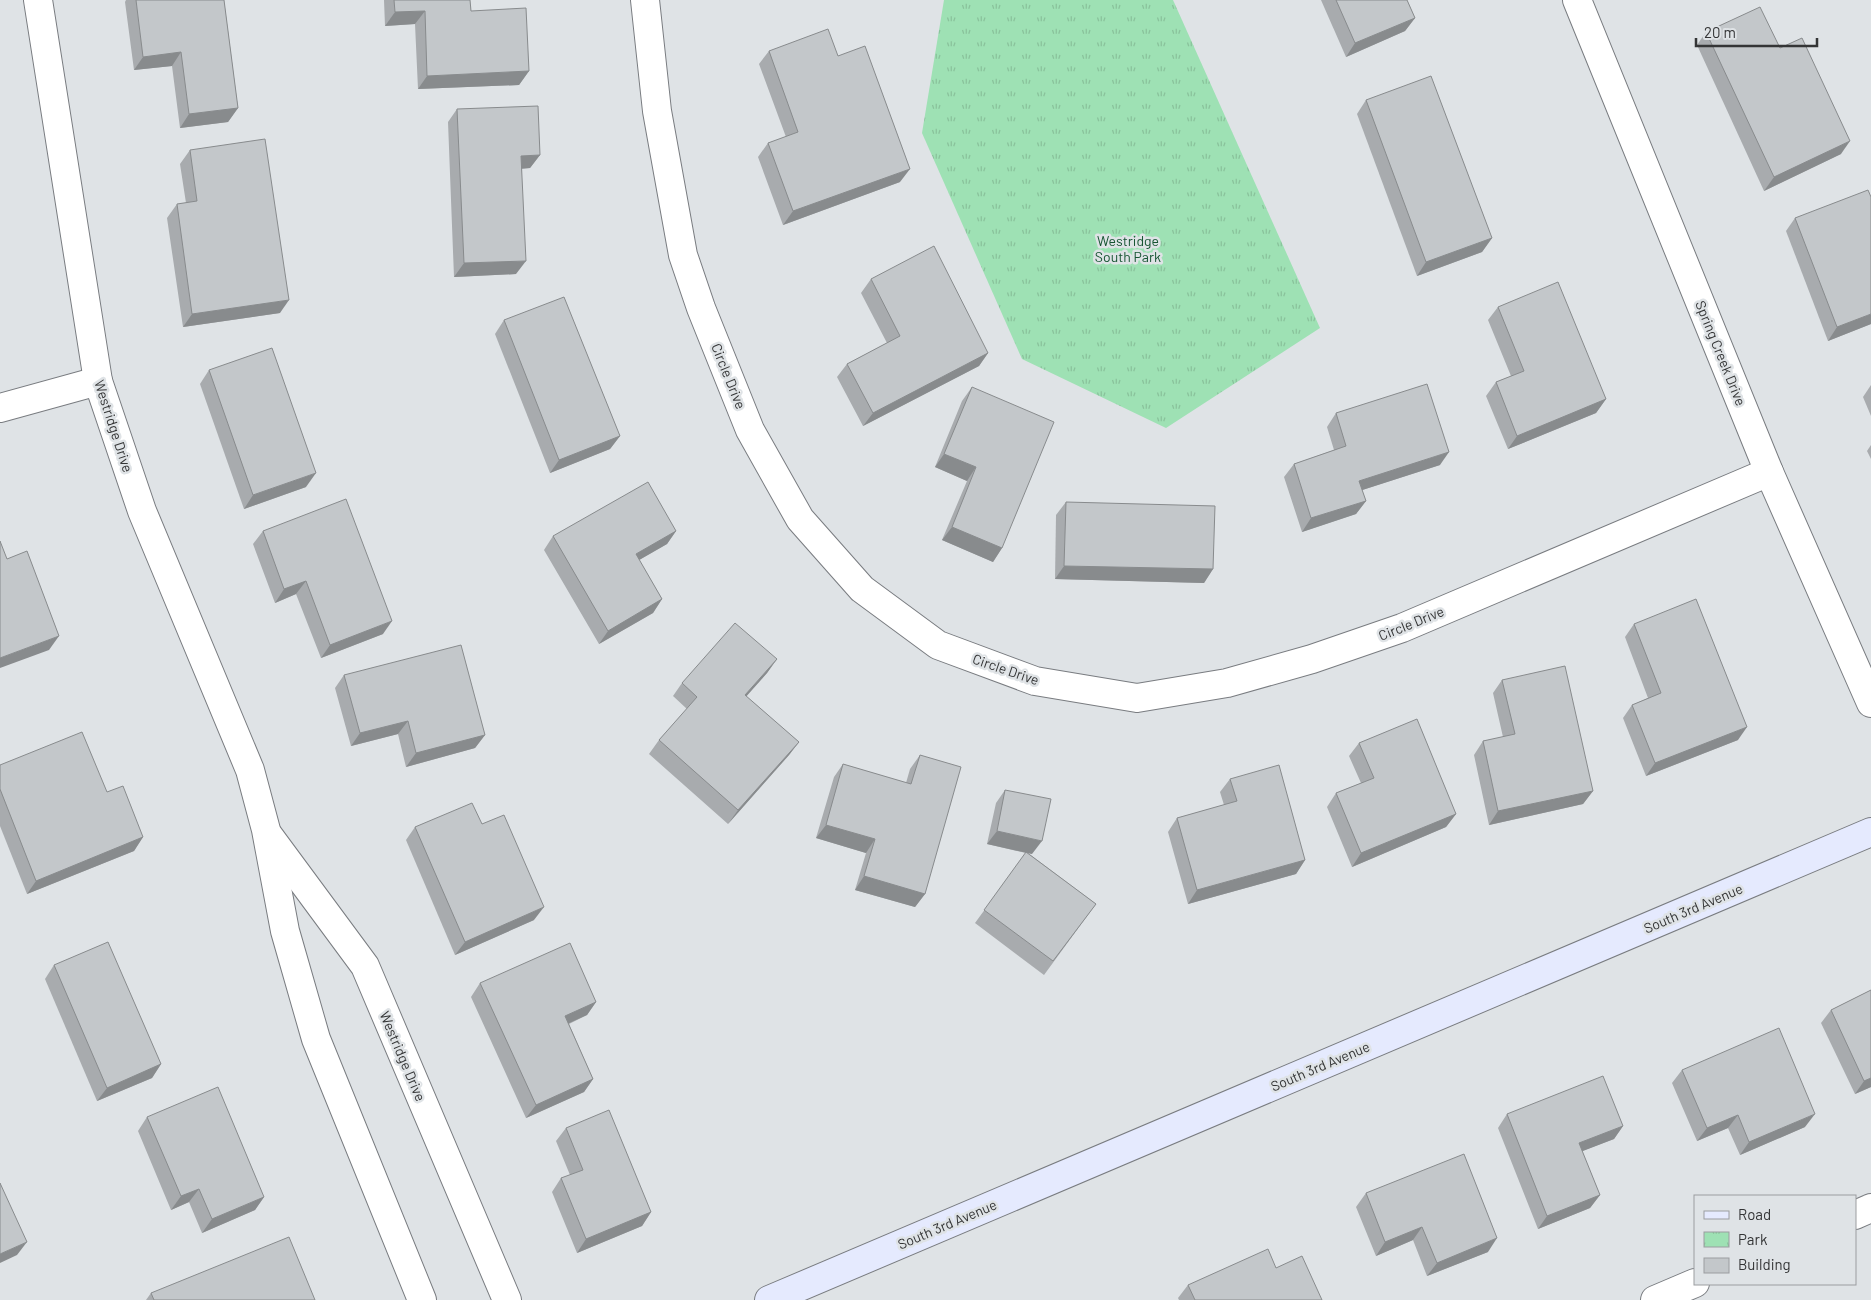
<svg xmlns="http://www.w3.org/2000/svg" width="1871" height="1300" viewBox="0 0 1871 1300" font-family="Barlow,sans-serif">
<defs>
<pattern id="park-tufts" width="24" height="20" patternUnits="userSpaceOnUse" patternTransform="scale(1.25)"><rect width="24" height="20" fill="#9ee1b4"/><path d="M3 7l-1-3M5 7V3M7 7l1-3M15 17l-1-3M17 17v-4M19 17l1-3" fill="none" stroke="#89c29b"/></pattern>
</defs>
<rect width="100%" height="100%" fill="#dfe3e6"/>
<polygon fill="url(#park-tufts)" points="944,0 1173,0 1320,328 1166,428 1022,359 922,133"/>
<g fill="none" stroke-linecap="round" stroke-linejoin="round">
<g stroke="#797c80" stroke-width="30">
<g id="minor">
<polyline points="38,0 98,381 142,511 250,770 266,830 285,931 316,1039 422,1300"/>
<polyline points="645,0 657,111 683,255 701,308 750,430 800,519 862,589 938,645 1035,681 1137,698 1227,683 1312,659 1402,628 1769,472"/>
<polyline points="1577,0 1769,472 1871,703"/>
<polyline points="0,408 98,381"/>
<polyline points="269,836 365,966 507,1300"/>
<polyline points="1855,1215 1871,1208"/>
<polyline points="1655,1300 1695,1283"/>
</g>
</g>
<g stroke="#797c80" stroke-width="30">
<polyline id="secondary" points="769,1300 1871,832"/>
</g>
<use href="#minor" stroke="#fff" stroke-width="28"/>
<use href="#secondary" stroke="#e5eafe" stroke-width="28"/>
</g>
<g fill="#a8abae">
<polygon points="126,0 224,0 238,108 228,122 180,128 172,66 134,70 125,2"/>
<polygon points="384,0 470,0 471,11 529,71 519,85 418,89 415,24 385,26"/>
<polygon points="1321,0 1407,0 1415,18 1405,31 1346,57"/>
<polygon points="1706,32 1780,48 1841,154 1764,191 1697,45"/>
<polygon points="769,51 838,56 900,182 783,225 758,157 768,143 786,137 759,64"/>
<polygon points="1366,100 1492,238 1482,252 1417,276 1357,114"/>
<polygon points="457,109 540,155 530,168 522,169 516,274 454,277 448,122"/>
<polygon points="190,150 280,313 183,327 167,218 177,204 186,203 180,164"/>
<polygon points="1795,218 1871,324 1828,341 1786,231"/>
<polygon points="871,279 988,353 979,366 863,426 837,377 847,364 887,343 861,293"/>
<polygon points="1498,307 1606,399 1596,413 1508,449 1486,396 1496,382 1511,376 1488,320"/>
<polygon points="504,320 620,436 610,449 550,473 495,334"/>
<polygon points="209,370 306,487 244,509 200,384"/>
<polygon points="1871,385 1871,416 1863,397"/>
<polygon points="972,387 1002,548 993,562 942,540 967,481 935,467 962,401"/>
<polygon points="1336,413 1440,465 1362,490 1366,501 1356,514 1302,532 1284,477 1294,464 1334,450 1327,427"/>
<polygon points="1871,445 1871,459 1867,451"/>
<polygon points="1066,502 1213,569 1204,583 1055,579 1056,515"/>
<polygon points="263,531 383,634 321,658 296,594 275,603 253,544"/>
<polygon points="676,531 667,544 639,560 662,599 653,613 599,644 544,550 553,536"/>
<polygon points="1634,624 1738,740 1646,776 1623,718 1632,705 1648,698 1625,637"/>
<polygon points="777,659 767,673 746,696 799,742 789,755 728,824 649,754 659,740 687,709 673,696 682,683"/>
<polygon points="344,675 485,735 475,748 406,767 398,734 351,746 335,688"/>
<polygon points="1502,680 1593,791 1583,804 1489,825 1474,755 1483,741 1503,737 1493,693"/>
<polygon points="1359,743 1456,814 1446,827 1352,867 1327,807 1336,793 1361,783 1349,756"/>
<polygon points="920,755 925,894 915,907 855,890 866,853 816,838 834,777 843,764 906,783 910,769"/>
<polygon points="0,765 107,792 143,837 134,851 27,894 0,826"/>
<polygon points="1230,779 1305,860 1296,874 1188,904 1168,832 1177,818 1224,805 1220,792"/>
<polygon points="1005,790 1032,854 1028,853 1096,904 1044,975 975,923 1026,853 987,844 996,803"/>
<polygon points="482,824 534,920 455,955 406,840 415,827"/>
<polygon points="54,965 161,1064 152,1078 97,1101 45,979"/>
<polygon points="480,983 596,1002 587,1015 569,1024 593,1079 584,1092 526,1118 471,997"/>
<polygon points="1871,990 1871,1087 1855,1094 1821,1023 1831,1010"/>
<polygon points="1682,1070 1805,1127 1740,1155 1728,1128 1697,1141 1672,1083"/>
<polygon points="1507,1114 1623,1126 1614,1139 1582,1151 1600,1195 1590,1208 1538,1229 1498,1128"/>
<polygon points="147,1117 264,1197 255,1210 202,1233 189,1202 171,1210 138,1131"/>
<polygon points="566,1128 651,1212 642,1226 577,1253 552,1192 561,1178 570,1175 556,1141"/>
<polygon points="1366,1193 1488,1252 1427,1276 1413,1240 1376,1256 1356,1207"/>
<polygon points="1276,1268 1322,1300 1179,1300 1178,1298 1188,1285"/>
<polygon points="151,1293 315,1300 146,1300"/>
</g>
<g fill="#888b8d">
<polygon points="425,11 415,24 385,26 395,12"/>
<polygon points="1415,18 1405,31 1346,57 1355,43"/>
<polygon points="181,52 172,66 134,70 143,57"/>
<polygon points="529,71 519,85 418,89 427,76"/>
<polygon points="238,108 228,122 180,128 189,114"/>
<polygon points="1850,141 1841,154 1764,191 1774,177"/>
<polygon points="540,155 530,168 512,169 521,156"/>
<polygon points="910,169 900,182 783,225 793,211"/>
<polygon points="1492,238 1482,252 1417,276 1426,262"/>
<polygon points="526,261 516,274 454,277 464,263"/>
<polygon points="289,300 280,313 183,327 192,314"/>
<polygon points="1871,314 1871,324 1828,341 1837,327"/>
<polygon points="988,353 979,366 863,426 873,413"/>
<polygon points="1606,399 1596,413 1508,449 1517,436"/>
<polygon points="620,436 610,449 550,473 559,460"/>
<polygon points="1449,452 1440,465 1350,494 1359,481"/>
<polygon points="944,454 976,467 967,481 935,467"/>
<polygon points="316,473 306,487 244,509 253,495"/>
<polygon points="1366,501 1356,514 1302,532 1311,518"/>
<polygon points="952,527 1002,548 993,562 942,540"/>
<polygon points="676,531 667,544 627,567 636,554"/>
<polygon points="1064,566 1213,569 1204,583 1055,579"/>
<polygon points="306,581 296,594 275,603 284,589"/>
<polygon points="662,599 653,613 599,644 608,631"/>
<polygon points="392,621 383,634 321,658 330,645"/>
<polygon points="59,636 49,650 0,668 0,658"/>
<polygon points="777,659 767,673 736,708 745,695"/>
<polygon points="408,721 398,734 351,746 360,733"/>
<polygon points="1747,727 1738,740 1646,776 1655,763"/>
<polygon points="485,735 475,748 406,767 416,753"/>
<polygon points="799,742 789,755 728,824 738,810"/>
<polygon points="1593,791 1583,804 1489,825 1498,811"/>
<polygon points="1456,814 1446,827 1352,867 1361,853"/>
<polygon points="826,825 875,839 866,853 816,838"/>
<polygon points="997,831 1042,841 1032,854 987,844"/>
<polygon points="143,837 134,851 27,894 36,881"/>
<polygon points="1305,860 1296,874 1188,904 1197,890"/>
<polygon points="864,876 925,894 915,907 855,890"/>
<polygon points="544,907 534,920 455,955 465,942"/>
<polygon points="596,1002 587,1015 556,1029 565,1016"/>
<polygon points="161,1064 152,1078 97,1101 107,1088"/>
<polygon points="1871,1078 1871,1087 1855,1094 1864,1081"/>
<polygon points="593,1079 584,1092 526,1118 536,1105"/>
<polygon points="1815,1114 1805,1127 1740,1155 1749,1142"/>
<polygon points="1738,1115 1728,1128 1697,1141 1707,1128"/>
<polygon points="1623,1126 1614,1139 1570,1156 1579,1143"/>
<polygon points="199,1189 189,1202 171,1210 181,1196"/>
<polygon points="1600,1195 1590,1208 1538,1229 1547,1216"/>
<polygon points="264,1197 255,1210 202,1233 212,1219"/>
<polygon points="651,1212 642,1226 577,1253 586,1239"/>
<polygon points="1422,1227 1413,1240 1376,1256 1385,1242"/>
<polygon points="1497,1238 1488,1252 1427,1276 1437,1263"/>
<polygon points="27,1242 17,1255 0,1263 0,1254"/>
</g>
<g fill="#c3c7ca" stroke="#888b8d">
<polygon points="136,0 224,0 238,108 189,114 181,52 143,57"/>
<polygon points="394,0 470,0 471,11 526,8 529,71 427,76 425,11 395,12"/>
<polygon points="1336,0 1407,0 1415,18 1355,43"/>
<polygon points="1760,7 1780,48 1802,38 1850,141 1774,177 1706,32"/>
<polygon points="828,29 838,56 865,46 910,169 793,211 768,143 798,132 769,51"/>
<polygon points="1431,76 1492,238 1426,262 1366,100"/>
<polygon points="538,106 540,155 521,156 526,261 464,263 457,109"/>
<polygon points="265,139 289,300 192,314 177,204 197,201 190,150"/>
<polygon points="1868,190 1871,197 1871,314 1837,327 1795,218"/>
<polygon points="934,246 988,353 873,413 847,364 900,336 871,279"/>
<polygon points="1558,282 1606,399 1517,436 1496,382 1524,371 1498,307"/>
<polygon points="564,297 620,436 559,460 504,320"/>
<polygon points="272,348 316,473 253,495 209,370"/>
<polygon points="1427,384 1449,452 1359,481 1366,501 1311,518 1294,464 1346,446 1336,413"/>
<polygon points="972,387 1054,422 1002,548 952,527 976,467 944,454"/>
<polygon points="648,482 676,531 636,554 662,599 608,631 553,536"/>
<polygon points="346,499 392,621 330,645 306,581 284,589 263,531"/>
<polygon points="1066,502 1215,506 1213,569 1064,566"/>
<polygon points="0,541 7,559 27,551 59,636 0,658"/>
<polygon points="1696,599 1747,727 1655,763 1632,705 1661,693 1634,624"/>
<polygon points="735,623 777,659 745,695 799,742 738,810 659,740 697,697 682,683"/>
<polygon points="461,645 485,735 416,753 408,721 360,733 344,675"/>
<polygon points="1565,666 1593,791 1498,811 1483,741 1515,734 1502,680"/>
<polygon points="1417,719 1456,814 1361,853 1336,793 1374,778 1359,743"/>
<polygon points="82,732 107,792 123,786 143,837 36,881 0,789 0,765"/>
<polygon points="920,755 961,767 925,894 864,876 875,839 826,825 843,764 911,784"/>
<polygon points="1279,765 1305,860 1197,890 1177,818 1237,801 1230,779"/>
<polygon points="1005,790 1051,799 1042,841 997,831"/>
<polygon points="472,803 482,824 504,815 544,907 465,942 415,827"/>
<polygon points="1026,852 1096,904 1053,961 984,910"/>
<polygon points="108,942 161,1064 107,1088 54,965"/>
<polygon points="570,943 596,1002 565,1016 593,1079 536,1105 480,983"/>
<polygon points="1871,990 1871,1078 1864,1081 1831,1010"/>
<polygon points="1779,1028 1815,1114 1749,1142 1738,1115 1707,1128 1682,1070"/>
<polygon points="1603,1076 1623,1126 1579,1143 1600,1195 1547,1216 1507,1114"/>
<polygon points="218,1087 264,1197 212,1219 199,1189 181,1196 147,1117"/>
<polygon points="609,1110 651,1212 586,1239 561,1178 583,1170 566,1128"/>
<polygon points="1464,1154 1497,1238 1437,1263 1422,1227 1385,1242 1366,1193"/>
<polygon points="0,1183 27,1242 0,1254"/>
<polygon points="289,1237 315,1300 154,1300 151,1293"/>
<polygon points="1268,1249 1276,1268 1302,1256 1322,1300 1195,1300 1188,1285"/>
</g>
<g text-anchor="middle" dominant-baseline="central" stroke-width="5" stroke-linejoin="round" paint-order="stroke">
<g font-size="14" fill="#165432" stroke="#dfe3e6">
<text x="1128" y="240">Westridge<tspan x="1128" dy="16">South Park</tspan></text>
</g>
<g font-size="14" fill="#343536" stroke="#dfe3e6">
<text transform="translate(1721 353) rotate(68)">Spring Creek Drive</text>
<text transform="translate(729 376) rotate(68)">Circle Drive</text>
<text transform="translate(114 426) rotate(72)">Westridge Drive</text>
<text transform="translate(1411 623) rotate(-22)">Circle Drive</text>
<text transform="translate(1006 669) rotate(19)">Circle Drive</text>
<text transform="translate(1693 908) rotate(-23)">South 3rd Avenue</text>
<text transform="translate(403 1056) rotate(67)">Westridge Drive</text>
<text transform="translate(1320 1066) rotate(-23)">South 3rd Avenue</text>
<text transform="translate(947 1224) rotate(-23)">South 3rd Avenue</text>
</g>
</g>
<rect x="1694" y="1195" width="162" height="90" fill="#dfe3e6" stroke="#9b9da0"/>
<rect x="1704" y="1211" width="25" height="8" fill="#e5eafe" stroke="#9b9da0"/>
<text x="1738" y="1220" font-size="15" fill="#343536">Road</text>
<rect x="1704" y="1232" width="25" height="15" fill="url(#park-tufts)" stroke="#9b9da0"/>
<text x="1738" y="1245" font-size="15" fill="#343536">Park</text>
<rect x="1704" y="1258" width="25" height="15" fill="#c3c7ca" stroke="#9b9da0"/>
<text x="1738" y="1270" font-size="15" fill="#343536">Building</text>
<path d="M1696 38v8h121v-8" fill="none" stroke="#343536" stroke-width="2.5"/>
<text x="1704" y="38" font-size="15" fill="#343536" stroke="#dfe3e6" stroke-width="4" paint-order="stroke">20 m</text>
</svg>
